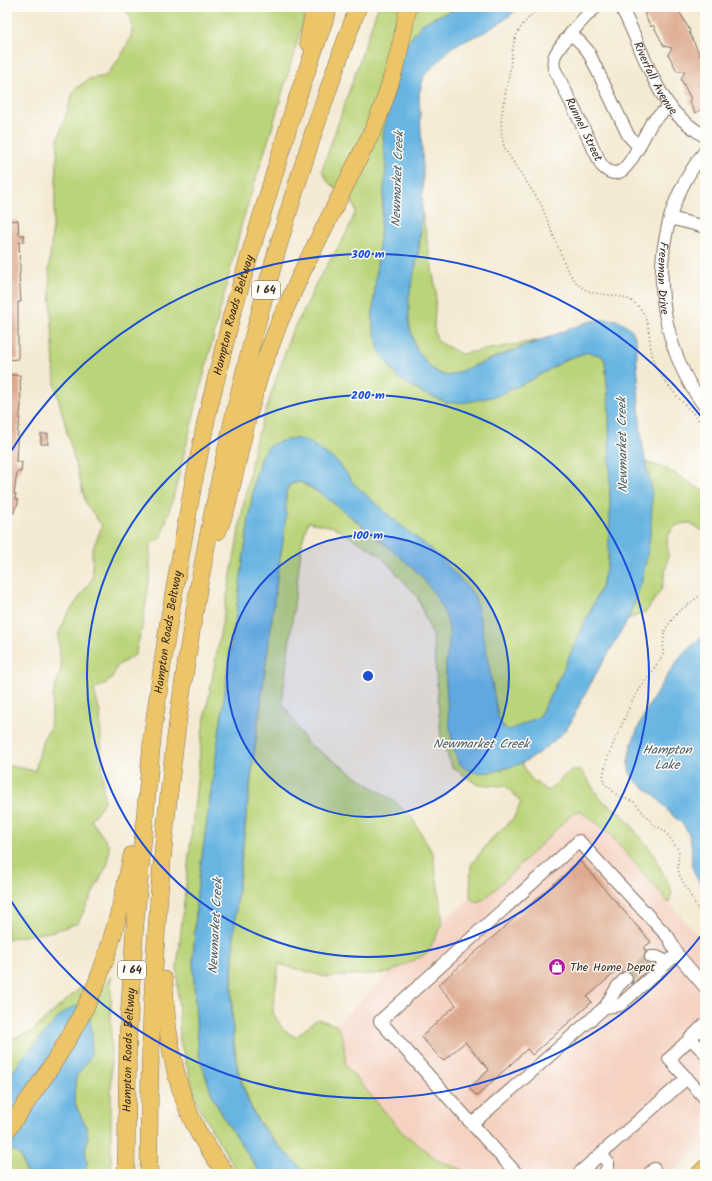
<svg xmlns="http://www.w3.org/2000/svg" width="712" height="1181" viewBox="0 0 712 1181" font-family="Kalam,sans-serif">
<rect width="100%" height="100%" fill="#fdfcf7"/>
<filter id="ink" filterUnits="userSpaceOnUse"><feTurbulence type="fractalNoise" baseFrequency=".025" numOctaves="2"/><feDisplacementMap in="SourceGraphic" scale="8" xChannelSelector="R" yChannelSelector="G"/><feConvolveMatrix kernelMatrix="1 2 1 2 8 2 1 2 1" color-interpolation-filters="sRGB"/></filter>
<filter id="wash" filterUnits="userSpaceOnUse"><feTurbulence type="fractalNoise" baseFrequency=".012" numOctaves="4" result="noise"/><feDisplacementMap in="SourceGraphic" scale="16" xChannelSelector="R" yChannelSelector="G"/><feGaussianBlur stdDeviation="0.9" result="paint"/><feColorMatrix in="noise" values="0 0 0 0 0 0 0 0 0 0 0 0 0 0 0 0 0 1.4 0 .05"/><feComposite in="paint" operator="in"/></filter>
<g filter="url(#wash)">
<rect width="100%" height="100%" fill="#f4e9d2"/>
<polygon fill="#f5d2c2" points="580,811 607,831 705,944 705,1144 671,1174 473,1174 439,1161 402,1132 346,1066 343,1037 336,1025 389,973 428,953 443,921 470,898 476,902 573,813"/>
<g fill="#bad479" stroke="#7a7f4c">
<path d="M124,7H307L302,26L272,128L242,223L173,498L161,537L150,545V575L143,623L135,655L117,666L111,680L94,690L100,713L104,802L91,820L109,845L108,863L78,923L55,931L7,939V765L35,771L43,739L50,729L53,696L61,668L58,636L67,615L93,578L92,551L102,526L86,504L55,386L49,268L55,202L58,139L74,90L89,79L106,76C115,64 135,40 132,24C131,18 127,12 124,7Z"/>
<path d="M378,7H462L438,16L422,24L383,135L386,168L372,321L379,350L398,378L423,393L448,403L531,380L569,358L588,352L602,356L605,361L609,408L610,517L608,561L602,585L563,670L539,717L510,730C502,729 501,723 498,716L481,623L474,595L438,555L393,519L354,484L339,463L308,442L294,438L261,456L254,483L197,892L193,962L196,1021L199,1055L213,1098L229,1126L261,1174H238L198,1106L180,1041L177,968L202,734L255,443L291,334L308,302L316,283L345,236L356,211L351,198L328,182L322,170Z"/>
<path d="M422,211L436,291L434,327L437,341L461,354L536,341L448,376C415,368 405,325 409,295C411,281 416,268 418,254C421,240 421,225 422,211Z"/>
<polygon points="645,462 667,469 705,492 705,532 689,523 680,524 673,528 667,538 668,559 662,588 646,612 628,619 642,581 649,475"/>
<path d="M299,482C326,494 348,515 371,533C387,546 406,560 420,575C433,590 444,607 449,627C452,639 447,651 446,663C445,693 450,722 455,751L495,771L522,763L530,778L547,791L571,770H581L601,800L621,813L652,852L672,891L669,903L607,831L580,811L573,813L485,899L476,902L470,898L471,865L492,838L513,819L521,802L506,786L478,785L452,767L441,738L433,637L417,596L380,555L334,527L308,522L302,542L282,702L307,743L395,802L411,816L433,854L443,921L428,953L389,973L326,977L279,964L273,1006V1013L284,1031L296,1037L317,1019L336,1025L343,1037L346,1066L402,1132L439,1161L473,1174H308L288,1156L259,1122L250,1105L238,1069L233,1034L232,994L234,928L247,811L278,571L283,541L286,492L290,484Z"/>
<path d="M111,976V1174H84L87,1162L85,1150L88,1138L87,1129L75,1104L74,1095L76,1077L91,1053L92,1045L90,1026L61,1015C43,1037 20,1056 7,1082V1042L10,1039L31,1032L80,988L102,989Z"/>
<polygon points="7,1145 19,1154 22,1160 26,1174 7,1174"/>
</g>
<g fill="#69b5e2" stroke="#527080">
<path d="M462,7H520L503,21L483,33L453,46L424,76L419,94L423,171L422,211L418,254L409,297V325L416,349L430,367L440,374L448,376L585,323C600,319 617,315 630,328C639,338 636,352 637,365C639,379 638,393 639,408C640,425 642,443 645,460C647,473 652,484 652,498C652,539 645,581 628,619C618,639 605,658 594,677C588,689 582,700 576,711C573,717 571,724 567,728C558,739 535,757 522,763C516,766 509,767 503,769C490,773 474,776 462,766C449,755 445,682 446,664C447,652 450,642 449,630C447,610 433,591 421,576C408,562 314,484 300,482C299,482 291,484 290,484L286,492V514L283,541L278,571C265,674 250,776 239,879C234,924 231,969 232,1015C233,1033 233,1053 238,1071C243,1088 249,1106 258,1121C270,1140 292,1159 308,1174H261L229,1126L213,1098L199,1055L196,1021L193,962L197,892L254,483L261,456L269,446L278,442L294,438L308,441L339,463L354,484L393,519L438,555L474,595L481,623L498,716L503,727L506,729L510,730L539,717L563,670L602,585L608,561L610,517L609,408L605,361L602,356L588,352L569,358L531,380L497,396L468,402L448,403L423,393L398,378L379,351L372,321L386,168L383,135L387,114L406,46L414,34L422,24L438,16Z"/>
<path d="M705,634V891C700,883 693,874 692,864C691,852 693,840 686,829C683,824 678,820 673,816C667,810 661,802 655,796C647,789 637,784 632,776C615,753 664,679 679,659C686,650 696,642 705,634Z"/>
<polygon points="78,1006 88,1012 90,1018 92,1035 91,1053 89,1059 76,1077 74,1095 75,1104 87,1129 88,1138 85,1150 87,1162 84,1174 26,1174 22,1160 19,1154 16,1153 7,1145 7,1082 9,1078 22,1058 61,1015 72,1007"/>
</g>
<g id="blocks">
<g fill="#deaa8f">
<polygon points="659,7 677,7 690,31 689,32 705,66 705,108 695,113 689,101 691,99 681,79 685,71 677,71 668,54 672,48 664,46 653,25 651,27 644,14"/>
<polygon points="18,220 19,235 24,235 24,242 19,242 20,267 20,274 19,274 21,302 18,302 18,359 7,360 7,221"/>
<polygon points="7,375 20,375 21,405 19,427 18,427 16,462 22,462 21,472 17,472 14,494 16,494 15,498 18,500 18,504 15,508 14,513 7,512"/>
<rect x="41" y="434" width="7" height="10"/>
<polygon points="580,861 651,942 643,948 646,951 644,957 647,963 654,964 632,984 633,976 632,973 628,971 622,972 619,969 587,997 592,1002 532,1055 527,1049 477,1096 469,1088 489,1070 465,1042 443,1061 421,1037 456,1005 438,985"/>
</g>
</g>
</g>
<g filter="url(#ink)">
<use href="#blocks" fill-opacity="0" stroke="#7c6d5d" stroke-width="1"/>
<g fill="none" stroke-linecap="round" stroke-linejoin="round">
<polyline stroke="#cfc3ae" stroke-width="12" stroke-dasharray="12 6" stroke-linecap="butt" points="626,978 651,957"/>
<g stroke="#7c6d5d" stroke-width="14">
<g id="minor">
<path id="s1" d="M596,7C586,15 557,47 554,58C553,62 553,64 554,68L602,166C620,184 630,162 638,148C643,139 647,131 652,122L656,118L670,106"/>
<path id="s2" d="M621,7C638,39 649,77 670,107C679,119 693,128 705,137"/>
<polyline points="571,34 580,42 588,51 628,135 639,147"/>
<path id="s3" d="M705,151C687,174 673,201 667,230C653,290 668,358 705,407"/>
<polyline points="670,218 705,227"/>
<polyline points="651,957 657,957 667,962"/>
<polyline points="605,1007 618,986 626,978"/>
<polyline points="705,1024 669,1059 705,1098"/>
<polyline points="690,1038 705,1053"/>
<polyline points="472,1124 380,1021 579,841 669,938 677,954"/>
<polyline points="601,1154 608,1163 608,1167 604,1174"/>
<polyline points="517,1174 472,1124 605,1007 620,1005 677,954 705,987"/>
<polyline points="578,1174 687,1078"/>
<polyline points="649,1174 654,1169"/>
</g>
</g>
<g stroke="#7c6d5d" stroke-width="16">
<polyline id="major" points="698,1174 705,1167"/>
</g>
<g stroke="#7c6d5d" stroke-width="18">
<g id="highway">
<polyline points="308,42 315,7"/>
<path d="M218,531L227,506L248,416L260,374L279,323L303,270L374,128C390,89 401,49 408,7"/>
<path d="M164,980C166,1030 173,1082 196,1128C204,1144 216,1159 226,1174"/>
<path d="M7,1130C40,1084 72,1039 95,987C112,945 123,900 132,855"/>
<path id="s4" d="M126,1174L128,1033L135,925L153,730L168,626L193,485L207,416L232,314L295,105L329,7"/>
<path d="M149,1174C146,777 218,378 358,7"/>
</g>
</g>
<g stroke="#7c6d5d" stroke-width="1.5" stroke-dasharray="1 3" stroke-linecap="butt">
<path d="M540,7C532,14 525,21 519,30C512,42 512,55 510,69C506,97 495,124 506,151L541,204L567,269C571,276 576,284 583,288C599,299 620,290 637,305C651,318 648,337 652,354C660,384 686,404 705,427"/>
<polyline points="705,592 678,612 666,628 664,633 663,655 633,699 608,756 603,776 604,783 614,792 618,796 634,802 653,824 665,831 679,851 678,867 679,874 705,923"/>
</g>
<use href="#minor" stroke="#fff" stroke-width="12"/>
<use href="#major" stroke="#edc569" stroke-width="15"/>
<use href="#highway" stroke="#edc569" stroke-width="17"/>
</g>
</g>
<circle cx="368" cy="676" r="141" fill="#1d4ed8" fill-opacity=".12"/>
<g fill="none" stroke="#1d4ed8" stroke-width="2">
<circle cx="368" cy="676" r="141"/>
<circle cx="368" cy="676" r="281"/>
<path d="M703 933A422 422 0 0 1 8 896M8 456A422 422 0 0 1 703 419"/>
</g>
<defs>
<g id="shop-disc" transform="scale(0.9)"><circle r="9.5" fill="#b5179e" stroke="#fdfcf7"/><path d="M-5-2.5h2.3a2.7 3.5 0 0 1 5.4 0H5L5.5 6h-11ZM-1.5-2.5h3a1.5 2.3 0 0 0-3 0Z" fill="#fff"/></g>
</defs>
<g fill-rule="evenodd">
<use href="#shop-disc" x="557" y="967"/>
</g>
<g text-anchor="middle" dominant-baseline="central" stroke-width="3" stroke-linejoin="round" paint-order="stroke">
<g fill="#fdfcf7" stroke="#75695f" stroke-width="1">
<rect x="252" y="281" width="28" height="18" rx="3"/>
<rect x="118" y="961" width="28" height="18" rx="3"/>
</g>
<g font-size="11" font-weight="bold" fill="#3b2a1e">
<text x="266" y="290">I 64</text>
<text x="132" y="970">I 64</text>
</g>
<g font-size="12" fill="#3b2a1e" stroke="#fdfcf7">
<text stroke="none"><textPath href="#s2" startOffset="79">Riverfall Avenue</textPath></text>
<text stroke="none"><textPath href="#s1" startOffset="145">Runnel Street</textPath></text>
<text stroke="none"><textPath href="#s3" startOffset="137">Freeman Drive</textPath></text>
<text stroke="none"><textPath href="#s4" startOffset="868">Hampton Roads Beltway</textPath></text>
<text stroke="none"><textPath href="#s4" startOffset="544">Hampton Roads Beltway</textPath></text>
<text stroke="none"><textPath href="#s4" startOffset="124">Hampton Roads Beltway</textPath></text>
</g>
<g font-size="12" fill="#3b2a1e" stroke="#fdfcf7" text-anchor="start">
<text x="570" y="967">The Home Depot</text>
</g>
<g font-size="13" font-style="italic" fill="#4b5b63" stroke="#fdfcf7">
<text transform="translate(398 179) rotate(-88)">Newmarket Creek</text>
<text transform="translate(623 445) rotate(-91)">Newmarket Creek</text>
<text x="481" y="744">Newmarket Creek</text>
<text x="667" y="750">Hampton<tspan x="667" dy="15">Lake</tspan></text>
<text transform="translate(216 926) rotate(-87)">Newmarket Creek</text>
</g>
</g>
<circle cx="368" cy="676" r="6" fill="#1d4ed8" stroke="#fdfcf7" stroke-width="2"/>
<g font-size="12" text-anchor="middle" font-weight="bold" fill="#1d4ed8" stroke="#fdfcf7" stroke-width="3" stroke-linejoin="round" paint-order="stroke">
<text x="368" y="258">300 m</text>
<text x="368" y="399">200 m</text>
<text x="368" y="539">100 m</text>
</g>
<rect width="712" height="1181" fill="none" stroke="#fdfcf7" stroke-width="24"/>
</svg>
